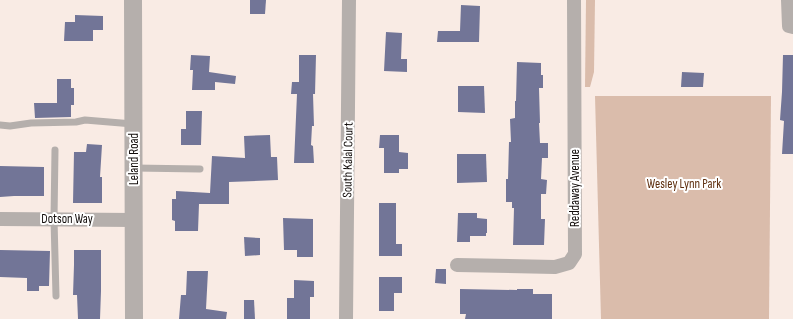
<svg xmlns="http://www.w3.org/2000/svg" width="793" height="319" viewBox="0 0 793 319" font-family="'Sofia Sans Condensed',sans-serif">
<rect width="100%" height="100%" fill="#f9ebe4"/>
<g fill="#dabcab">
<polygon points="586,0 595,0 594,72 590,87 585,87"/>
<polygon points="595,96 771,96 769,319 601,319"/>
</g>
<g fill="#727597">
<polygon points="250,0 266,0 265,14 250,14"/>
<polygon points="461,5 480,6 479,42 437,42 438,31 460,31"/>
<polygon points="75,15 103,16 103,30 93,30 93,41 64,41 65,22 75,22"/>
<polygon points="386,32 402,33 401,59 407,59 407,72 384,71"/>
<polygon points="191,55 210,56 209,72 236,76 235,84 215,82 215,90 192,90 193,70 190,70"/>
<polygon points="299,55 316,55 315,94 313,94 314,126 312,126 311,145 313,146 314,163 294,163 297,94 291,94 292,82 299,82"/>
<polygon points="783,55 793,55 793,154 782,154 784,121 780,120 782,92"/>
<polygon points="517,62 541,63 541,75 543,75 543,88 539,88 540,123 539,123 540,143 548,143 548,158 542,158 541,179 547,180 546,194 541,194 541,219 545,219 544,245 513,245 514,208 512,208 512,202 506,202 506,179 508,179 509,142 511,142 510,119 515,118 515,101 516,101"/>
<polygon points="682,72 704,73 703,87 681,87"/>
<polygon points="57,79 71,79 71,88 74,88 74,105 71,105 71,117 35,118 34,103 57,103"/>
<polygon points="458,86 484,86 485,113 458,112"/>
<polygon points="186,111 202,111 201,145 181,145 181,129 186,129"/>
<polygon points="270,135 271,157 277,157 278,180 229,182 229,204 199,204 198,231 175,231 175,221 172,220 172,199 176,199 176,191 210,193 212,156 245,158 244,136"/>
<polygon points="380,135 399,135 399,152 408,153 408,169 399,169 399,173 384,173 384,148 379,148"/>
<polygon points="87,144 102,145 100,177 102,177 102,203 73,203 74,152 86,152"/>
<polygon points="457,154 486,154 487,182 457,183"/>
<polygon points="0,166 44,167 44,196 14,196 0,197"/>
<polygon points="379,203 396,203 396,244 402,244 402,256 379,256"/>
<polygon points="458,213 477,213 477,218 487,219 487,233 486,233 486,236 470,236 470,242 457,242"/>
<polygon points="283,218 313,219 313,257 297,257 297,250 284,250"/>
<polygon points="244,237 260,238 260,255 245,256"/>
<polygon points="0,250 50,251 49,286 39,286 39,291 27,291 27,278 0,277"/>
<polygon points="74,250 101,250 101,291 100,319 78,319 77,295 73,295 74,265"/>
<polygon points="436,269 446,269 446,284 435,283"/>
<polygon points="187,271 208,271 206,309 227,312 226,319 179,319 181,295 186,295"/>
<polygon points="379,277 402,277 402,293 394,293 394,311 379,311"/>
<polygon points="294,280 314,281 314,297 310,297 310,319 287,319 287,298 294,298"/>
<polygon points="460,289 517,290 517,289 533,289 533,294 552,294 552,319 465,319 466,314 460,314"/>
<polygon points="244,300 254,300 255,319 244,319"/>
</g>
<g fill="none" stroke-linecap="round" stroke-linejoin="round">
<g stroke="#b5afac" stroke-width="7">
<polyline points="0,125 10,126 31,123 76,122 85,120 133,124"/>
<polyline points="55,150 54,219 56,296"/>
<polyline points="134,168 200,169"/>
</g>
<g stroke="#b5afac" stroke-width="14">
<polyline points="788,0 789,26 793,27"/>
<polyline points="0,219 134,220"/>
<polyline points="457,265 555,267 569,263 575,254 574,0"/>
<polyline points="346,319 349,0"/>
</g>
<polyline stroke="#b5afac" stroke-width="18" points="133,0 134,319"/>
</g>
<g text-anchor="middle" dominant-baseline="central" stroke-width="4" stroke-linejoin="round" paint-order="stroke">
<g font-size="13" fill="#100b09" stroke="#fff">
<text transform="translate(134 159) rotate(-90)">Leland Road</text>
<text transform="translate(348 160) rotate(-89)">South Kalal Court</text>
<text transform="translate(575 188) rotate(-90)">Reddaway Avenue</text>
<text x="67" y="219">Dotson Way</text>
</g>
<g font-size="13" fill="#5d2d0c" stroke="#fff">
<text x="684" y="184">Wesley Lynn Park</text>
</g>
</g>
</svg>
